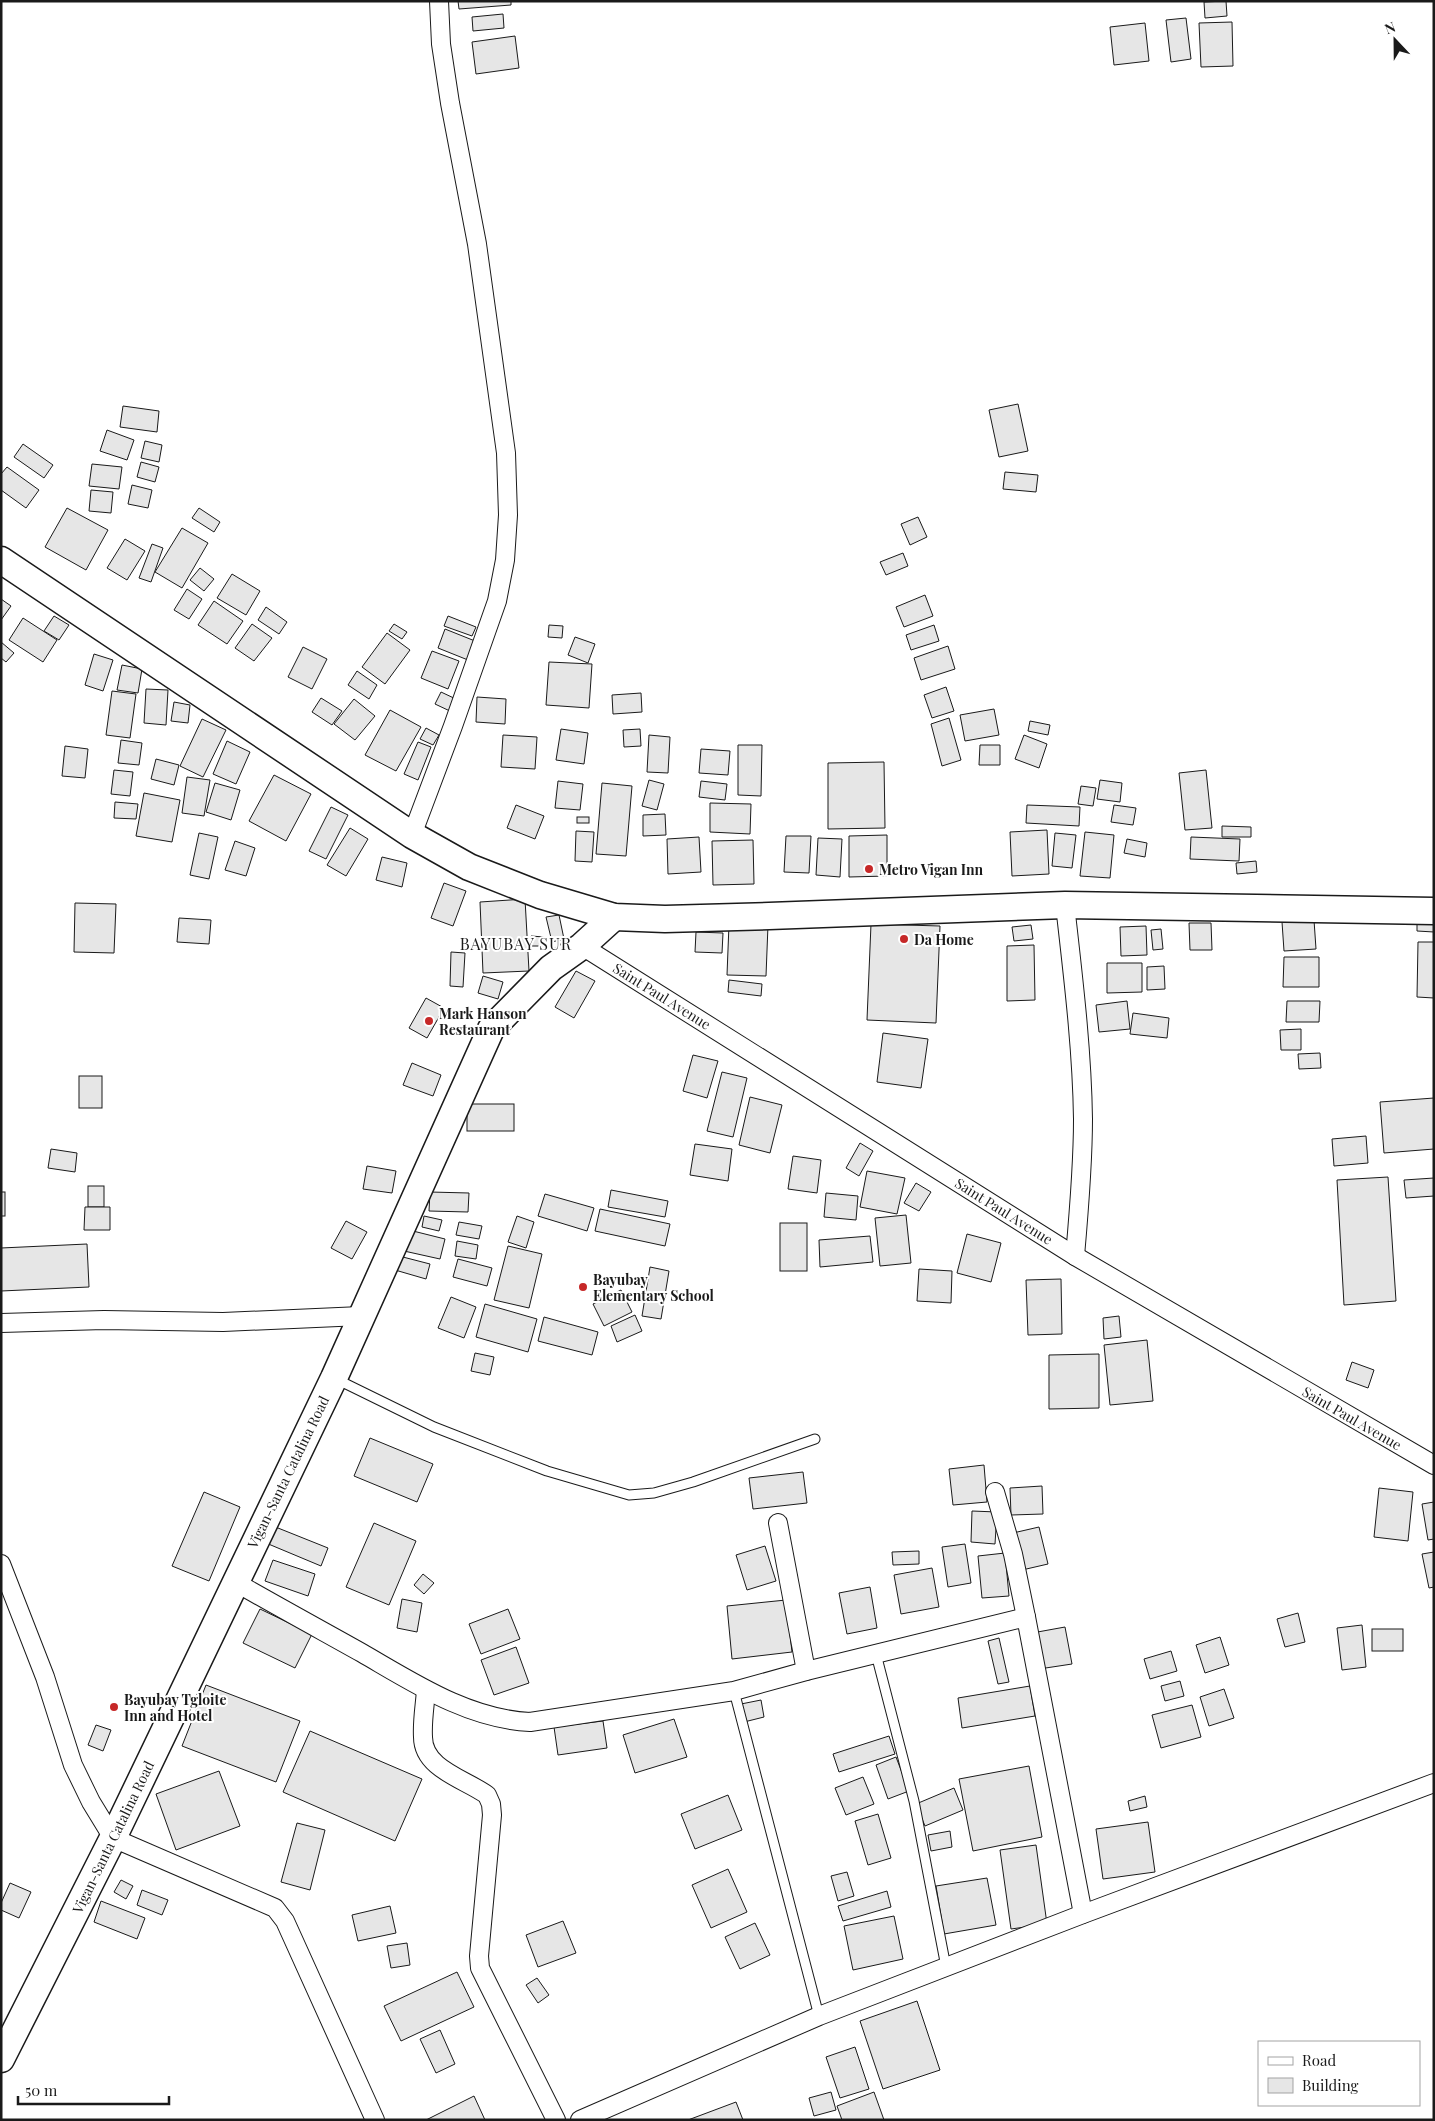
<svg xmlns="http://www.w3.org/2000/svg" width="1435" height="2121" viewBox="0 0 1435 2121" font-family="'Playfair Display',serif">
<rect width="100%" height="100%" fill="#fff"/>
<g fill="#e6e6e6" stroke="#1a1a1a">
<polygon points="458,1 511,1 511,5 459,9"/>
<polygon points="1226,1 1227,16 1205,18 1204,2"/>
<polygon points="503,14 504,28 473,31 472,17"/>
<polygon points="1186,18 1191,59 1171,62 1166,20"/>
<polygon points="1232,22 1233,66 1201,67 1199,23"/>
<polygon points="1145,23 1149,61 1114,65 1110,27"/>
<polygon points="515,36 519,68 476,74 472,42"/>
<polygon points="1018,404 1028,451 999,457 989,410"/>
<polygon points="123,406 159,411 157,432 120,427"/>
<polygon points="107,430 134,440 127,460 100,451"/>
<polygon points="145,441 162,445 159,462 141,458"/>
<polygon points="23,444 53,465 44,478 14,457"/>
<polygon points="141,462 159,467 155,482 137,477"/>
<polygon points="92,464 122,467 119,489 89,486"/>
<polygon points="7,467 39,490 26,508 1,490 1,474"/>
<polygon points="1005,472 1038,475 1036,492 1003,489"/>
<polygon points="132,485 152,490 148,508 128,504"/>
<polygon points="91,490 113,492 111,513 89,511"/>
<polygon points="67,508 108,530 86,570 45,547"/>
<polygon points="199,508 220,522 214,532 192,518"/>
<polygon points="918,517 927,537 910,545 901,524"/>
<polygon points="182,528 208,543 182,588 155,572"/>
<polygon points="125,539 145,551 127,580 107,568"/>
<polygon points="152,544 163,548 151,582 139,578"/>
<polygon points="903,553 908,566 886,575 880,562"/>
<polygon points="200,568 214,579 204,591 190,580"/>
<polygon points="232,574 260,591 246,615 217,598"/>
<polygon points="187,589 202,599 189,619 174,610"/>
<polygon points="925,595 933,616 904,627 896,607"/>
<polygon points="1,599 11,606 1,620"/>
<polygon points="214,601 243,621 227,644 198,625"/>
<polygon points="266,607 287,622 279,634 258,620"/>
<polygon points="54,616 69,625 59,640 44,631"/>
<polygon points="448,616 476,627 472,636 444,626"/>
<polygon points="23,618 57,640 43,662 9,640"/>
<polygon points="252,624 272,638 254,661 235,648"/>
<polygon points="394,624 407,632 402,639 389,631"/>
<polygon points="549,625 563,626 562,638 548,637"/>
<polygon points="934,625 939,641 911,650 906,635"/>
<polygon points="445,629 475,641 468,660 438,648"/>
<polygon points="387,633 410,650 385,684 362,667"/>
<polygon points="575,637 595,644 588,663 568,655"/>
<polygon points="1,642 14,653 6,662 1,658"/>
<polygon points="948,646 955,669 921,680 914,658"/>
<polygon points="303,647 327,659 312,689 288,677"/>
<polygon points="432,651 459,661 448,689 421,678"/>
<polygon points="94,654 113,660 103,691 85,685"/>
<polygon points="549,662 592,664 589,708 546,705"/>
<polygon points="122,665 142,669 138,693 117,690"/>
<polygon points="357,671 377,685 369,699 348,685"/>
<polygon points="946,687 954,711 932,718 924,695"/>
<polygon points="146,689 168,690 166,725 144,723"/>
<polygon points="112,691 136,694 130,738 106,735"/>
<polygon points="441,692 458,700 452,712 435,704"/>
<polygon points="641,693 642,712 613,714 612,695"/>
<polygon points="477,697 506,699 505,724 476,722"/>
<polygon points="321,698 342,711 332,725 312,712"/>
<polygon points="354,699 375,716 355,740 334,724"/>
<polygon points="174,702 190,705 188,723 171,721"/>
<polygon points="994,709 999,735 965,741 960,715"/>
<polygon points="390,710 421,727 396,771 365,755"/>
<polygon points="949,718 961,760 942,766 931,724"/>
<polygon points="202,719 226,730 203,777 180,766"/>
<polygon points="1030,721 1050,725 1048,735 1028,731"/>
<polygon points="426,728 439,735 433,745 420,739"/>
<polygon points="561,729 588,733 584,764 556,760"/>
<polygon points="640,729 641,746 624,747 623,730"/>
<polygon points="503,735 537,737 535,769 501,767"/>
<polygon points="649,735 670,737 668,773 647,772"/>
<polygon points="1024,735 1047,744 1039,768 1015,759"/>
<polygon points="121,740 142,743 139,765 118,763"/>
<polygon points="227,741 250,752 236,784 213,774"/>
<polygon points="418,742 431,747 418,780 404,774"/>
<polygon points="738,745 762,745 761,796 738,795"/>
<polygon points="980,745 1000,745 1000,765 979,765"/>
<polygon points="65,746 88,749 85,778 62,776"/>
<polygon points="701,749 730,751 728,775 699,773"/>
<polygon points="156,759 179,765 174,785 151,779"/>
<polygon points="884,762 885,828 828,829 828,763"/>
<polygon points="114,770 133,772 130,796 111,794"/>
<polygon points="1206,770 1212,828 1185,830 1179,773"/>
<polygon points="274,775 311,794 286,841 249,821"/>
<polygon points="187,777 210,780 204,816 182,813"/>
<polygon points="649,780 664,784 657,810 642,806"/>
<polygon points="1100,780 1122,783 1120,802 1097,799"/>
<polygon points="558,781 583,784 580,810 555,808"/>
<polygon points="701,781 727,784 725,800 699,797"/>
<polygon points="215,783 240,790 231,820 206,812"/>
<polygon points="602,783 632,786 626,856 596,854"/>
<polygon points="1081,786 1096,788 1093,806 1078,804"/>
<polygon points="144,793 180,800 172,842 136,836"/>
<polygon points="115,802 138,804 136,819 114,818"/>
<polygon points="710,803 751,804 750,834 710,832"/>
<polygon points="516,805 544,816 535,839 507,828"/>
<polygon points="1027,805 1080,807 1079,826 1026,823"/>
<polygon points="1114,805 1136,808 1133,825 1111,822"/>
<polygon points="331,807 348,815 326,859 309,851"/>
<polygon points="665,814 666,835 643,836 643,815"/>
<rect x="577" y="817" width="12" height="6"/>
<polygon points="1222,826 1251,827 1251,837 1222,837"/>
<polygon points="350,828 368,839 346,876 327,865"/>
<polygon points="1047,830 1049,874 1012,876 1010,832"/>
<polygon points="576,831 594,832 592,862 575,861"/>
<polygon points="1085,832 1114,835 1110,878 1080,876"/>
<polygon points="199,833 218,837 209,879 190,875"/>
<polygon points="1055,833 1076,835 1072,868 1052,866"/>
<polygon points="887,835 887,876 849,877 849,836"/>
<polygon points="786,836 811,836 809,873 784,872"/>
<polygon points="699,837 701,872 668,874 667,839"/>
<polygon points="1191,837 1240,839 1239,861 1190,859"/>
<polygon points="818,838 842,839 840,877 816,875"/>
<polygon points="1127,839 1147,843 1145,857 1124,853"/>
<polygon points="753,840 754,884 713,885 712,841"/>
<polygon points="235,841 255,848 246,876 225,870"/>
<polygon points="382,857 407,863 402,887 376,880"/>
<polygon points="1256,861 1257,872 1237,874 1236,863"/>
<polygon points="444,883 466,891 453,926 431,918"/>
<polygon points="525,899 529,971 483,973 480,902"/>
<polygon points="75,903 116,904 114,953 74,952"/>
<polygon points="1417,914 1434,915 1434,932 1417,931"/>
<polygon points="559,915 564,939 552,942 546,917"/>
<polygon points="179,918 211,920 209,944 177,942"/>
<polygon points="1314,920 1316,949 1284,951 1282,922"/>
<polygon points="1189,923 1211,923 1212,950 1190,950"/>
<polygon points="729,924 768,925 766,976 727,975"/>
<polygon points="871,924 940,926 936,1023 867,1020"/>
<polygon points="1031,925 1033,939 1014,941 1012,927"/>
<polygon points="1146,926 1147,955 1121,956 1120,927"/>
<polygon points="1161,929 1163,949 1153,950 1151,930"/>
<polygon points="696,932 723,933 722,953 695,952"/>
<polygon points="531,936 544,937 544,946 531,946"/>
<polygon points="1418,942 1434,942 1434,998 1417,997"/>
<polygon points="1034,945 1035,1000 1007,1001 1007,946"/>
<polygon points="451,952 465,953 463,987 450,986"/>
<polygon points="1284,957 1319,957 1319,987 1283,987"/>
<polygon points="1107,963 1142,963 1142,992 1107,993"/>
<polygon points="1164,966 1165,989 1147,990 1147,967"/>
<polygon points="576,971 595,981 574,1018 555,1007"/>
<polygon points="483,976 503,982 498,999 478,993"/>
<polygon points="729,980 762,984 761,996 728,992"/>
<polygon points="426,998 444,1008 427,1038 409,1028"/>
<polygon points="1127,1001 1130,1029 1099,1032 1096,1005"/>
<polygon points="1287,1001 1320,1001 1319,1022 1286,1022"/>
<polygon points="1133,1013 1169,1018 1167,1038 1130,1034"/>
<polygon points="1301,1029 1301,1050 1281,1050 1280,1030"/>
<polygon points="883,1033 928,1039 921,1088 877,1082"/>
<polygon points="1320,1053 1321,1068 1299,1069 1298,1054"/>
<polygon points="693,1055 718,1061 707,1098 683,1091"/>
<polygon points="412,1063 441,1075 433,1096 403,1085"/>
<polygon points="722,1072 747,1078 733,1137 707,1131"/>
<rect x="79" y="1076" width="23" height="32"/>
<polygon points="750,1097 782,1105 770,1153 739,1145"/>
<polygon points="1434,1098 1434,1149 1384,1153 1380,1102"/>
<rect x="467" y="1104" width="47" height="27"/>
<polygon points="1366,1136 1368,1163 1334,1166 1332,1139"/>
<polygon points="860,1143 873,1151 859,1176 846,1168"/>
<polygon points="695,1144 732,1149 728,1181 690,1175"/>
<polygon points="51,1149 77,1153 75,1172 48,1168"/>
<polygon points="793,1156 821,1160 817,1193 788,1189"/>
<polygon points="367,1166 396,1171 392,1193 363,1189"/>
<polygon points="867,1171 905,1178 897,1214 860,1207"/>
<polygon points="1388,1177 1396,1301 1344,1305 1337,1180"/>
<polygon points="1434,1178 1434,1196 1406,1198 1404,1180"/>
<polygon points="916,1183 931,1192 919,1211 904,1203"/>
<rect x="88" y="1186" width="16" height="21"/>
<polygon points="611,1190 668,1201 665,1217 608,1207"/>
<rect x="1" y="1192" width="4" height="24"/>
<polygon points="430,1192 469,1193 468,1212 429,1211"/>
<polygon points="826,1193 858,1196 856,1220 824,1217"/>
<polygon points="545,1194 594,1208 587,1231 538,1216"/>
<polygon points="85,1207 110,1207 110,1230 84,1230"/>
<polygon points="600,1209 670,1224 665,1246 595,1231"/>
<polygon points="906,1215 911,1263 880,1266 875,1218"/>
<polygon points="424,1216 442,1220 439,1231 422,1227"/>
<polygon points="517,1216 534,1222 526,1248 508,1242"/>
<polygon points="346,1221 367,1232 352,1259 331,1248"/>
<polygon points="459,1222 482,1226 479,1239 456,1235"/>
<rect x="780" y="1223" width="27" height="48"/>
<polygon points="409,1230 445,1239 440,1259 404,1251"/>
<polygon points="967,1234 1001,1243 991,1282 957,1273"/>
<polygon points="870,1236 873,1262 820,1267 819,1240"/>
<polygon points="457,1241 478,1245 476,1259 455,1256"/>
<polygon points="87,1244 89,1287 1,1291 1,1248"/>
<polygon points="508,1246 542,1254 529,1308 494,1300"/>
<polygon points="399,1256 430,1264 426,1279 395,1270"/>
<polygon points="458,1259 492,1268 487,1286 453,1277"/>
<polygon points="650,1267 669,1271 661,1319 642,1316"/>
<polygon points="919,1269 952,1271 951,1303 917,1301"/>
<polygon points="1061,1279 1062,1334 1028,1335 1026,1280"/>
<polygon points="621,1290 632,1312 604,1326 593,1304"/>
<polygon points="451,1297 476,1307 464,1338 438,1328"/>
<polygon points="485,1304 537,1319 528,1352 476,1337"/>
<polygon points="635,1315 642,1331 617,1342 611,1326"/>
<polygon points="1119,1316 1121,1337 1104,1339 1103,1318"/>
<polygon points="544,1317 598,1332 592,1355 538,1341"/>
<polygon points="1147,1340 1153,1401 1110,1405 1104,1345"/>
<polygon points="475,1353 494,1357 490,1375 471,1371"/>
<polygon points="1099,1354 1099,1408 1049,1409 1049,1355"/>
<polygon points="1352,1362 1374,1370 1368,1388 1346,1380"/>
<polygon points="370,1438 433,1464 417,1502 354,1476"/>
<polygon points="984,1465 987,1502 953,1505 949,1469"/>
<polygon points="803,1472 807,1503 753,1509 749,1478"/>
<polygon points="1042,1486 1043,1514 1011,1515 1010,1488"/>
<polygon points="1379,1488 1413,1492 1408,1541 1374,1537"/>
<polygon points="204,1492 240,1507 209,1581 172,1566"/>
<polygon points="1434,1502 1434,1539 1428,1540 1422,1504"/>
<polygon points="972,1511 997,1512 995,1544 971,1542"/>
<polygon points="374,1523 416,1541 389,1605 346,1587"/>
<polygon points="273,1526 328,1548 321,1566 266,1543"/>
<polygon points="1039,1527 1048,1564 1022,1570 1013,1533"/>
<polygon points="965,1544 971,1583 948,1587 942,1547"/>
<polygon points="765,1546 776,1581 747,1590 736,1555"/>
<polygon points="919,1551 919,1564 893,1565 892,1552"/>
<polygon points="1434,1552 1434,1587 1429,1588 1422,1554"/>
<polygon points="1005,1553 1009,1596 982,1598 978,1556"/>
<polygon points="273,1560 315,1574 308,1596 265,1581"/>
<polygon points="932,1568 939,1607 901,1614 894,1575"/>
<polygon points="423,1574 434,1583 424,1594 414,1585"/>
<polygon points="870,1587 877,1628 847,1634 839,1593"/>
<polygon points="402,1599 422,1603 417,1632 397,1628"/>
<polygon points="786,1600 792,1652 732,1659 727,1606"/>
<polygon points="260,1609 312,1634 295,1668 243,1643"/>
<polygon points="508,1609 520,1639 481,1654 469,1624"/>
<polygon points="1298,1613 1305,1642 1285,1647 1277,1619"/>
<polygon points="1362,1625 1366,1667 1342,1670 1337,1628"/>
<polygon points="1065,1627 1072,1664 1039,1669 1032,1633"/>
<rect x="1372" y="1629" width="31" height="22"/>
<polygon points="1220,1637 1229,1665 1205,1673 1196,1645"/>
<polygon points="999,1638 1009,1682 998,1684 988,1641"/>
<polygon points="516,1647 529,1683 494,1695 481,1660"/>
<polygon points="1171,1651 1177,1671 1150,1679 1144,1659"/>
<polygon points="1180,1681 1184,1696 1165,1701 1161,1686"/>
<polygon points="206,1685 300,1721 276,1782 182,1746"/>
<polygon points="1030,1686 1035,1716 962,1728 958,1698"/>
<polygon points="1224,1689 1234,1718 1209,1726 1200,1697"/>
<polygon points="761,1700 764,1717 744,1722 741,1704"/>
<polygon points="1192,1705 1201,1737 1161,1748 1152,1715"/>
<polygon points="674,1719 687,1757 635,1773 623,1735"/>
<polygon points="603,1721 607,1748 558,1755 554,1727"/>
<polygon points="96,1725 111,1730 103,1751 88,1745"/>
<polygon points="310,1731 422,1779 395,1841 283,1792"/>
<polygon points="889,1736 895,1754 839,1772 833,1754"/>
<polygon points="896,1757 909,1791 888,1799 876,1765"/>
<polygon points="1029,1766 1042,1837 973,1851 959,1779"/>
<polygon points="219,1771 240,1826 176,1850 156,1794"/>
<polygon points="863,1777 874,1804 846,1815 835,1788"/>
<polygon points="954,1788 963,1810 925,1826 916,1804"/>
<polygon points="728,1795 742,1830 695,1849 681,1814"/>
<polygon points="1145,1796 1147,1807 1130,1811 1128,1801"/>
<polygon points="878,1814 891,1858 868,1865 855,1821"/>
<polygon points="1148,1822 1155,1872 1103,1879 1096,1829"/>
<polygon points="297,1823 325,1830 310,1890 281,1882"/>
<polygon points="950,1831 952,1847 931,1851 928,1835"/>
<polygon points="1036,1845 1047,1924 1011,1929 1000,1850"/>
<polygon points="728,1869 747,1912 711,1928 692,1885"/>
<polygon points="847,1872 854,1896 838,1901 831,1876"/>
<polygon points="987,1878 996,1925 944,1934 936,1886"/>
<polygon points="121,1880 133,1886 126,1899 114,1892"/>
<polygon points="10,1883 31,1892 19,1918 1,1910 1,1903"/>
<polygon points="142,1890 168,1900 162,1915 137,1905"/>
<polygon points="887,1891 891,1907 843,1921 838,1906"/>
<polygon points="101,1901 145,1918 137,1939 94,1922"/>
<polygon points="390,1906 396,1933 358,1941 352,1915"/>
<polygon points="894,1916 903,1959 853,1970 844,1926"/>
<polygon points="563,1921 576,1953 538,1967 526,1935"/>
<polygon points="755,1923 770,1955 740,1969 725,1937"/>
<polygon points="407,1943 410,1965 391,1968 387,1946"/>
<polygon points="457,1972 474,2007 401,2041 384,2006"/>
<polygon points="537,1978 549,1995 538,2003 526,1985"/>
<polygon points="917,2001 940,2070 883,2089 860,2021"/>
<polygon points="440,2030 455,2064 436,2073 420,2039"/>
<polygon points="855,2047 869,2089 840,2098 826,2057"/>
<polygon points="831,2092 836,2110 814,2116 809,2098"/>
<polygon points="874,2092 884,2120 842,2120 837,2106"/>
<polygon points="474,2096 485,2120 426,2120"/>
<polygon points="736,2102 743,2120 688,2120"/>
</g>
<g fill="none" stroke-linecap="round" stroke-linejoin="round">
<g stroke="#1a1a1a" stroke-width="11">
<g id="lane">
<polyline points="336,1379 434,1427 547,1471 629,1495 654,1493 693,1482 815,1439"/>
<polyline points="876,1654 914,1801 946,1967"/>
<polyline points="734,1691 819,2016"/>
</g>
</g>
<g stroke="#1a1a1a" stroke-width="20">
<g id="street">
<polyline points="412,835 453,726 497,601 505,560 508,515 506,453 477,244 450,103 441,44 439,1"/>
<path d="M1065,905C1073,976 1082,1048 1083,1119C1083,1165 1079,1211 1075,1256"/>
<polyline points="582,946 1075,1256 1434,1465"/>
<polyline points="1,1323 104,1320 223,1322 361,1316"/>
<polyline points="995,1492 1013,1554 1026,1617"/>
<polyline points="778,1523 806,1671"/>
<polyline points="1,1564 45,1677 73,1765 91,1802 113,1838 275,1908 285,1921 375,2120"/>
<path d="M235,1582C277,1606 319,1629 362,1653C414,1683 468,1719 530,1722L734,1691L806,1671L1026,1617L1083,1914"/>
<path d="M426,1690C425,1705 422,1721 423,1737C423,1769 465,1779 487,1795L491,1804L492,1815L479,1956L480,1968L556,2120"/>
<polyline points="580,2120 819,2016 1083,1914 1434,1783"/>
</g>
</g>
<g stroke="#1a1a1a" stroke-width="29">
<g id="secondary">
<polyline points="1,560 412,835 469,867 540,895 614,917 665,919 769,916 1065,905 1434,911"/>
<polyline points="1,2059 113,1838 334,1378 491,1029 551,968 582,946 614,917"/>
</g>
</g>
<use href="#lane" stroke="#fff" stroke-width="9"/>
<use href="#street" stroke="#fff" stroke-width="18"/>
<use href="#secondary" stroke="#fff" stroke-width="26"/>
</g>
<g fill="#c62828" stroke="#fff" stroke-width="2">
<circle cx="869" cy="869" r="5"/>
<circle cx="904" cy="939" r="5"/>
<circle cx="429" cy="1021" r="5"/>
<circle cx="583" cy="1287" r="5"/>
<circle cx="114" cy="1707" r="5"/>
</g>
<g text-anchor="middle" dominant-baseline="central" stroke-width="4" stroke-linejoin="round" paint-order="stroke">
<g font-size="14" font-weight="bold" fill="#1a1a1a" stroke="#fff" text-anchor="start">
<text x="879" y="869">Metro Vigan Inn</text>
<text x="914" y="939">Da Home</text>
<text x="439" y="1013">Mark Hanson<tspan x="439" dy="16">Restaurant</tspan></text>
<text x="593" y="1279">Bayubay<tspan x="593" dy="16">Elementary School</tspan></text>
<text x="124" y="1699">Bayubay Tgloite<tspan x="124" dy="16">Inn and Hotel</tspan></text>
</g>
<g font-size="14" fill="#1a1a1a" stroke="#fff">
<text transform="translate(662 996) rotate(32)">Saint Paul Avenue</text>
<text transform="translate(1004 1211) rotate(32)">Saint Paul Avenue</text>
<text transform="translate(1352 1418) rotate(30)">Saint Paul Avenue</text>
<text transform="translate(288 1472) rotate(-64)">Vigan-Santa Catalina Road</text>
<text transform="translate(113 1837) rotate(-64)">Vigan-Santa Catalina Road</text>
</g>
<g font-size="16" letter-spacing="1" fill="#1a1a1a" stroke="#fff">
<text x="516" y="943">BAYUBAY SUR</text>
</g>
</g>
<rect width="1435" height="2121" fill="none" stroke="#1a1a1a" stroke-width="5"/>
<rect x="1258" y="2041" width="162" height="65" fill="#ffffff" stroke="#a3a3a3"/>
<rect x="1268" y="2057" width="25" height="8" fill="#ffffff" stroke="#a3a3a3"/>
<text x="1302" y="2066" font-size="15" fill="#1a1a1a">Road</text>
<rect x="1268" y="2078" width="25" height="15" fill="#e6e6e6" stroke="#a3a3a3"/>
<text x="1302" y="2091" font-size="15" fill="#1a1a1a">Building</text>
<g transform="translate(1395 40) rotate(338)" stroke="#ffffff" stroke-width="4" paint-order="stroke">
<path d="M0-4L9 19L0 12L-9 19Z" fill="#1a1a1a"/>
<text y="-8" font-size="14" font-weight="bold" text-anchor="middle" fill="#1a1a1a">N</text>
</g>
<path d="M18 2096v8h151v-8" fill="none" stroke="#1a1a1a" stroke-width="2.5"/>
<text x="25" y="2096" font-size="15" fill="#1a1a1a" stroke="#ffffff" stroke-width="4" paint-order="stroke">50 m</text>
</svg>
